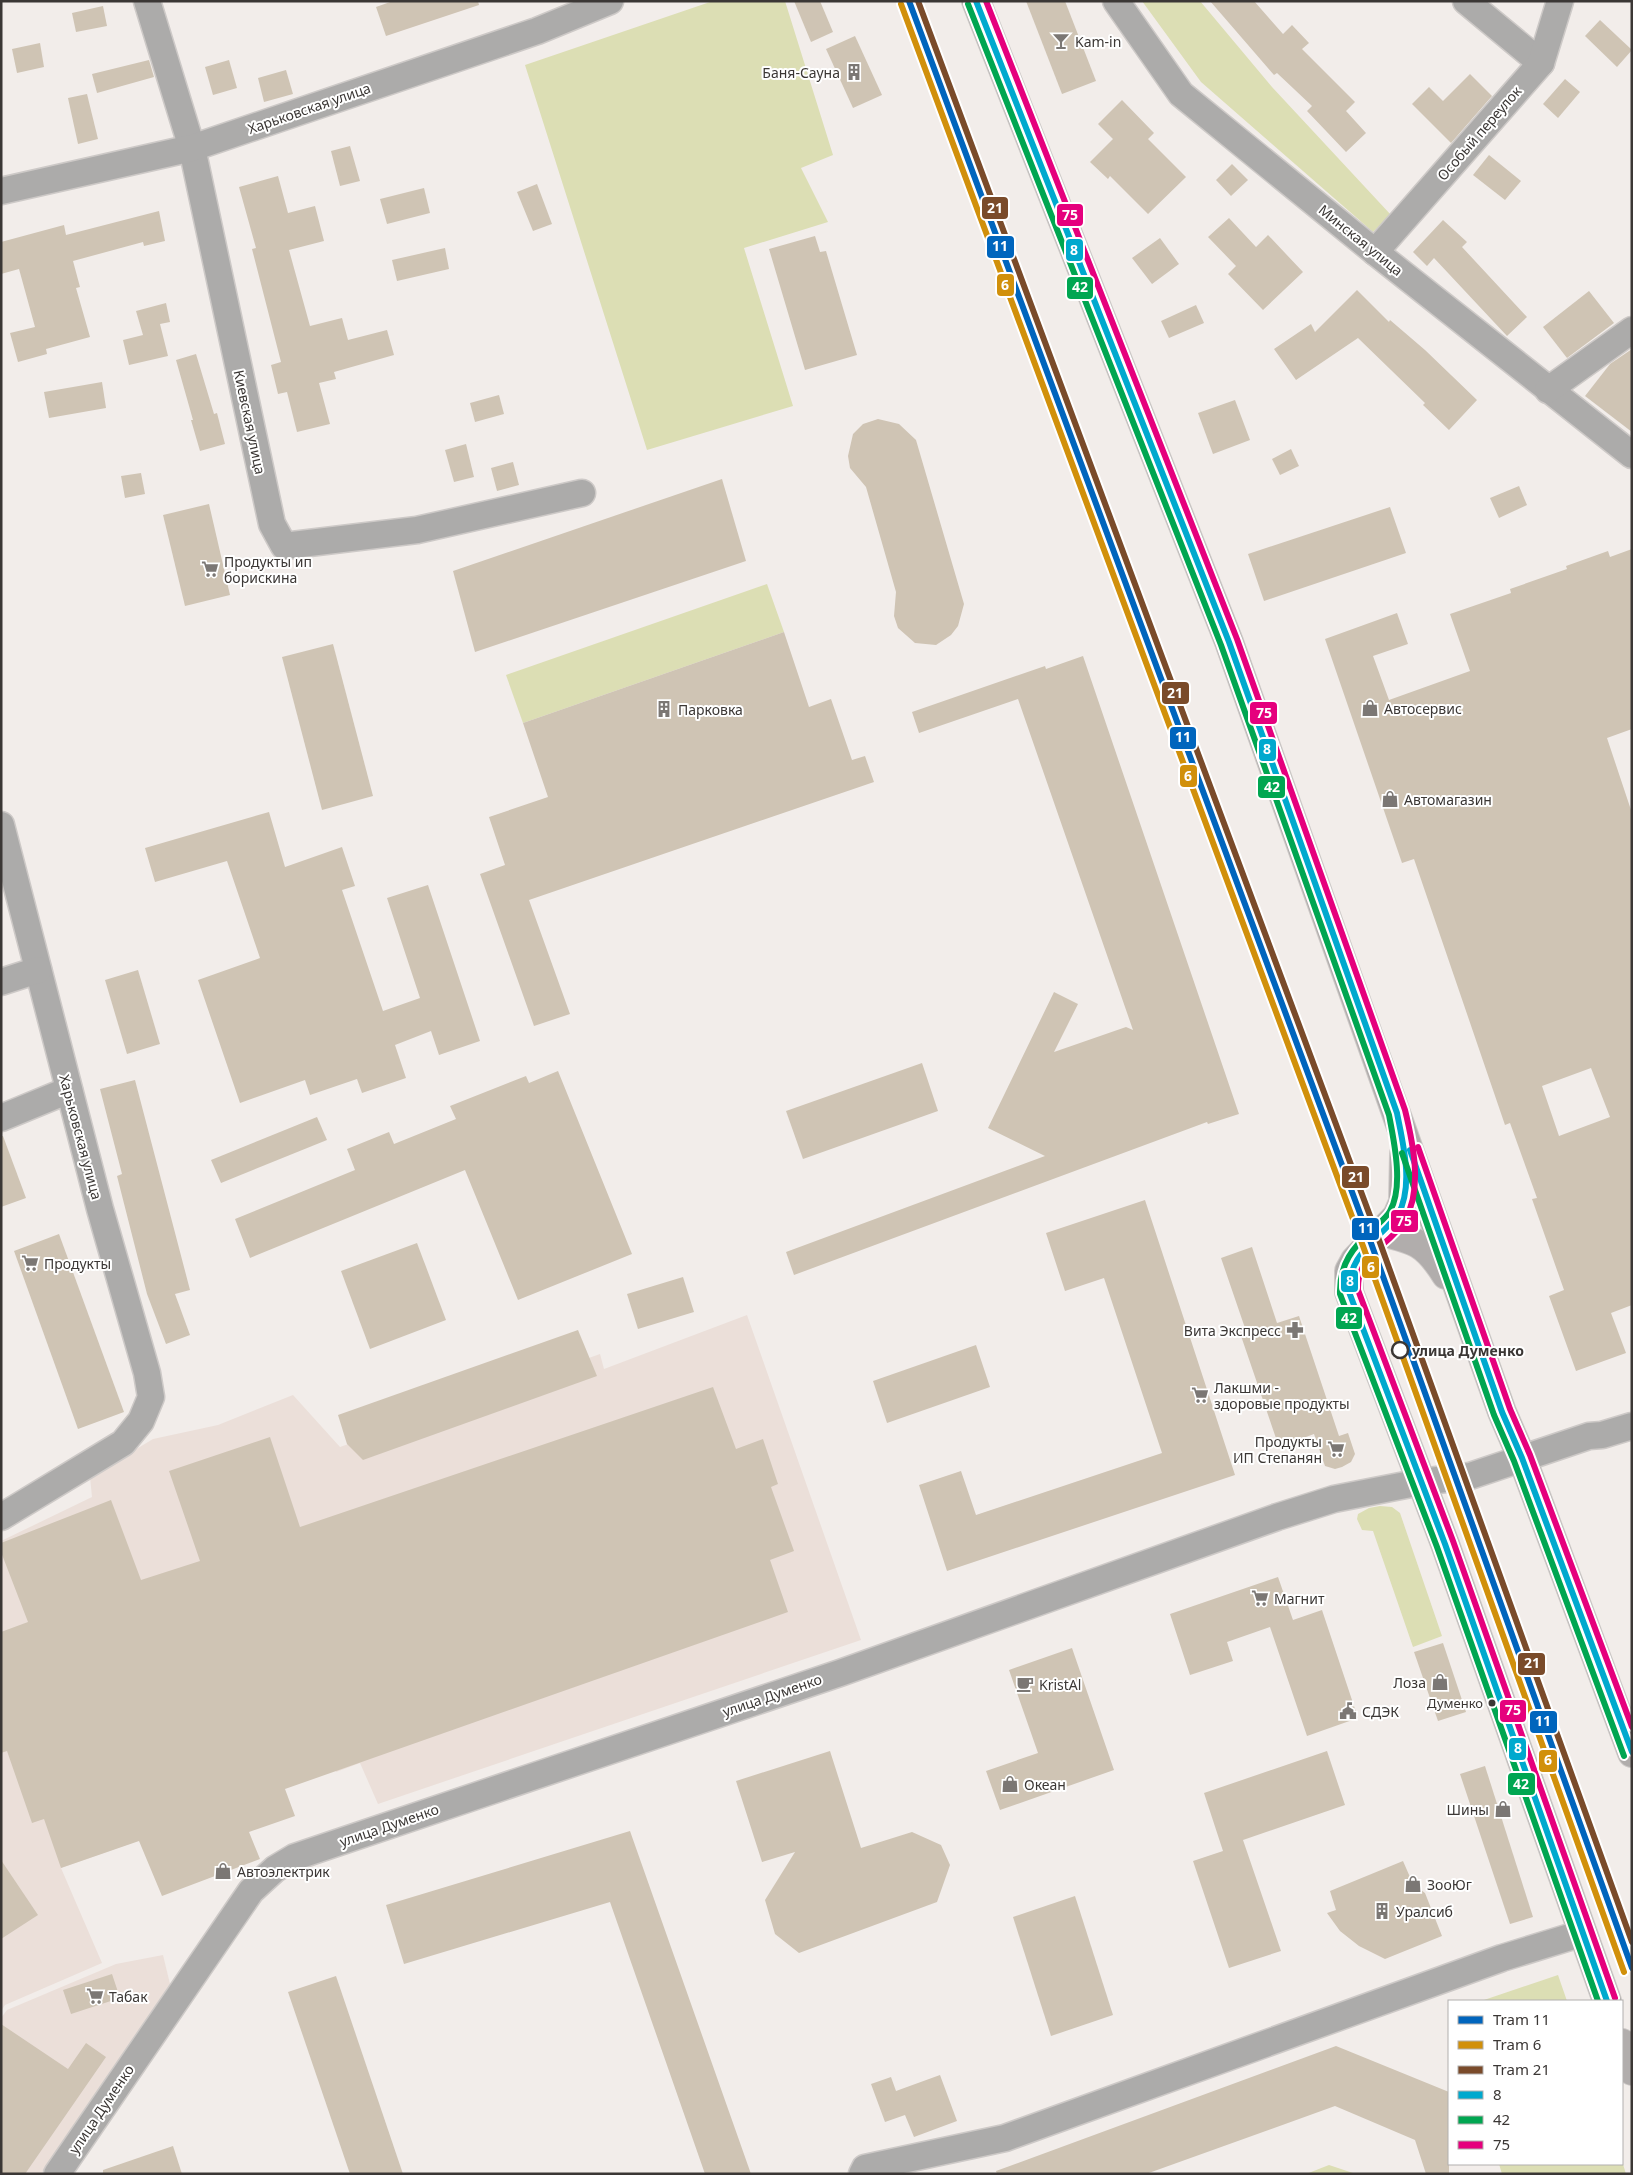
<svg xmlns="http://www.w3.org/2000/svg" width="1633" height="2175" viewBox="0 0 1633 2175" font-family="'Noto Sans',sans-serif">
<rect width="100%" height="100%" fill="#f2edea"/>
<g fill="#ebdfd9">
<polygon points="747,1315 861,1640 378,1804 360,1763 336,1772 327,1746 276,1764 285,1789 61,1868 102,1963 5,2005 1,2011 1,1541 92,1497 90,1477 153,1439 218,1425 293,1395 340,1447 600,1354 604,1369"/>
<polygon points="163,1955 170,1984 41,2174 1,2174 1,2018 7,2010 116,1964"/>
</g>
<g fill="#dcdeb4">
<polygon points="713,1 785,1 833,155 801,168 828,222 744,248 793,406 647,450 525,65"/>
<polygon points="1142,1 1200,1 1272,87 1391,215 1373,232 1201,82"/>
<polygon points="767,584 784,632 523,723 506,675"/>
<polygon points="1380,1506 1392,1507 1400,1513 1442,1636 1413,1647 1373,1531 1362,1530 1357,1519 1358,1514 1369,1508"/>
<polygon points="1558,1975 1567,2001 1481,2001"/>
<polygon points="1622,2161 1626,2174 1502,2174 1499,2164 1622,2164"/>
<polygon points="1329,2165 1356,2174 1306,2174"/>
</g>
<g fill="#cfc4b4" fill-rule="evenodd">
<polygon points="393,1 478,1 479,5 386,36 376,7"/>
<polygon points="794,1 820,1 833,32 811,42"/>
<polygon points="1026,1 1065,1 1096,81 1062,94"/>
<polygon points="1210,1 1254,1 1283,34 1292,25 1309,43 1302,49 1355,102 1346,111 1366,133 1346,152 1307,111 1312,106 1277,73 1274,75"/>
<polygon points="103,6 107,26 76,32 72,13"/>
<polygon points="1600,20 1632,50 1617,67 1585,36"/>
<polygon points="855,36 882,95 853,108 826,49"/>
<polygon points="40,43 44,67 17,73 12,49"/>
<polygon points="149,60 154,77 97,93 92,74"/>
<polygon points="229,60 237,88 213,95 205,67"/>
<polygon points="286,70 293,94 264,102 258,78"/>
<polygon points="1470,74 1492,96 1451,143 1412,104 1429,87 1443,101"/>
<polygon points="1565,79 1580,92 1558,118 1543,104"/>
<polygon points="87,94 98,139 78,144 68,98"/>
<polygon points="1122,100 1154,133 1148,139 1186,177 1148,214 1110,176 1108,179 1090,162 1113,139 1098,124"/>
<polygon points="350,146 360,181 340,186 331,151"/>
<polygon points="1489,155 1521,181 1505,200 1473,175"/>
<polygon points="1232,164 1248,180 1231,196 1216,180"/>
<polygon points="278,176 288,213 315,206 324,241 289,250 310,326 342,318 348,340 387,330 394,355 334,372 336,379 319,383 330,424 297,432 287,392 278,394 271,365 281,362 252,249 256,248 239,187"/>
<polygon points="537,184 552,224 533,231 517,192"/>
<polygon points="424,188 430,213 387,224 380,199"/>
<polygon points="159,211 165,241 144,246 143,242 73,261 80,287 76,288 90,337 46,349 47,354 18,362 10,333 35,327 19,269 1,274 1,242 64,225 66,235"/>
<polygon points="1229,218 1256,247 1268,235 1303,272 1263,310 1228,274 1236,266 1208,237"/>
<polygon points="1443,220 1467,242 1462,247 1527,317 1507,336 1434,258 1427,266 1413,252"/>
<polygon points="815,236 820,252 826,251 857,355 805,370 769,249"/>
<polygon points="1160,238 1179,264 1152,284 1132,258"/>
<polygon points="445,248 449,269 397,281 392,260"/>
<polygon points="1357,290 1389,322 1390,320 1425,350 1477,400 1449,430 1423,405 1425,403 1358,338 1296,380 1274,349 1311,324 1315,332"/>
<polygon points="1589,291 1614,323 1567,358 1543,327"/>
<polygon points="166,303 170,322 160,324 168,356 129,365 123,340 143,335 136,311"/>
<polygon points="1196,305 1204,323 1169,338 1161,321"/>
<polygon points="1632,349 1632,432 1585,396 1610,364"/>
<polygon points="196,354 214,414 217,413 225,444 200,451 191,420 193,420 176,360"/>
<polygon points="102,382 106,408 49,418 44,392"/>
<polygon points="499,395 504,414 475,422 470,403"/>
<polygon points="1235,400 1250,440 1213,454 1198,413"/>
<polygon points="878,419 899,424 916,440 964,604 958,626 951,635 936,645 915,643 898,628 894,616 896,592 866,487 850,468 848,456 853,434 863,424"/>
<polygon points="466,444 474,477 454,482 445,450"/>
<polygon points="1291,449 1299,466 1280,475 1272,459"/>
<polygon points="513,462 519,485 497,491 491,468"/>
<polygon points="141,473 145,494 125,498 121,476"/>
<polygon points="722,479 746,561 475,652 453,571"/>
<polygon points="1519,486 1527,505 1499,518 1490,498"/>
<polygon points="209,504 230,595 185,606 163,515"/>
<polygon points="1390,507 1406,553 1264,601 1248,554"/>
<path d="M1632,549V729L1607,738L1632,813V1305L1611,1313L1626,1353L1576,1371L1549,1296L1564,1290L1532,1199L1537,1198L1510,1123L1505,1125L1414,859L1402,863L1325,639L1397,613L1408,644L1373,656L1389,700L1470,671L1450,614L1511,593L1510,589L1567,569L1566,566L1608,551L1610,557ZM1591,1068L1610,1117L1559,1136L1542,1086Z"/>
<polygon points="784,632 809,707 831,699 852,760 865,756 874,782 529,900 570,1014 534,1026 480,874 505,865 489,817 548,797 523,723"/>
<polygon points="333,644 373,796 322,810 282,657"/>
<polygon points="1083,656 1239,1114 1208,1124 1207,1122 794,1275 786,1252 1045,1156 988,1128 1054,992 1078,1004 1054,1052 1126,1027 1133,1030 1018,699 919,733 912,712 1045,666 1046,669"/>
<polygon points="269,812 285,867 342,847 355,886 342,890 383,1011 420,998 387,898 428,885 480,1041 439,1055 431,1031 395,1045 406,1078 362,1093 357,1079 310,1095 305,1080 240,1103 198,980 260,958 227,861 155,882 145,848"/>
<polygon points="138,970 160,1044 127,1054 105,980"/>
<polygon points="922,1063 938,1111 803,1159 786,1111"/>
<polygon points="558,1071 632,1254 518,1300 465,1170 250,1258 235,1219 355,1170 347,1149 389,1132 394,1144 456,1119 450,1106 526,1076 529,1083"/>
<polygon points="135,1080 190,1290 175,1294 190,1335 166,1344 147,1294 117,1176 122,1174 100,1089"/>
<polygon points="317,1117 327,1140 221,1183 211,1160"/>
<polygon points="1,1136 3,1136 26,1198 1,1207"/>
<polygon points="1145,1200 1235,1475 947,1571 919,1485 961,1471 976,1515 1162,1453 1104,1278 1065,1291 1046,1233"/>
<polygon points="59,1234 124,1412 78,1429 14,1251"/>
<polygon points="417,1243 446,1320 370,1349 341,1271"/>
<polygon points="1252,1247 1277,1323 1299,1316 1339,1436 1348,1433 1355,1454 1351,1462 1342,1467 1335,1469 1325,1466 1314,1434 1279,1447 1240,1333 1246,1331 1221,1258"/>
<polygon points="683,1277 694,1312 638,1329 627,1294"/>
<polygon points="578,1330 597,1376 363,1460 347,1444 338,1415"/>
<polygon points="976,1345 990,1387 887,1423 873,1381"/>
<polygon points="713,1387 736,1449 763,1439 778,1484 771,1487 794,1551 770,1560 788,1612 285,1789 295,1816 249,1832 260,1859 162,1896 139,1841 61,1868 44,1819 32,1823 7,1751 1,1753 1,1632 28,1622 1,1552 1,1543 111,1500 141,1580 200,1561 169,1471 270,1437 300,1527"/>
<polygon points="1278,1577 1293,1620 1322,1610 1358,1718 1307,1736 1270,1627 1227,1642 1233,1661 1190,1675 1170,1614"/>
<polygon points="1443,1643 1466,1712 1438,1721 1414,1652"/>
<polygon points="1072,1648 1114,1770 1000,1810 986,1771 1038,1753 1009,1670"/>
<polygon points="830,1751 861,1848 912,1832 941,1845 950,1865 937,1902 799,1953 775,1934 765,1900 795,1852 762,1862 736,1781"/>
<polygon points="1327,1751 1345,1805 1243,1840 1281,1951 1229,1968 1193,1861 1223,1851 1204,1793"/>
<polygon points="1485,1766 1533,1917 1510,1924 1460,1774"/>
<polygon points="630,1831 751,2174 705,2174 610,1902 404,1964 386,1905"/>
<polygon points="1,1860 38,1915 1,1939"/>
<polygon points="1403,1861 1413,1884 1425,1893 1442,1936 1385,1959 1359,1946 1340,1931 1327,1913 1336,1910 1330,1891"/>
<polygon points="1075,1896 1113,2015 1051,2036 1013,1917"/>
<polygon points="112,1974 120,1998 71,2014 63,1990"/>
<polygon points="336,1976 403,2174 350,2174 288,1992"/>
<polygon points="1,2024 68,2069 86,2043 106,2057 25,2174 1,2174"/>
<polygon points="1336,2046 1449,2092 1449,2174 1426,2174 1415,2140 1335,2106 1146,2174 997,2174 996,2171"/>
<polygon points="940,2075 957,2121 914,2137 905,2115 885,2122 871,2084 891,2077 896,2091"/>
<polygon points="173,2146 182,2174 103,2174 103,2170"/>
</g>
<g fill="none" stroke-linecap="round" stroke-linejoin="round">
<g stroke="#cdc9c7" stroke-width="29">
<g id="minor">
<polyline points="147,1 192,148 272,524 284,546 417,530 582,493"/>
<polyline points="1116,1 1181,94 1375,252 1632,455"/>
<polyline points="1466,1 1541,63"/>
<polyline points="1,191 192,148 537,31 610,1"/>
<polyline points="1375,252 1541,63 1560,1"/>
<polyline points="1548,390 1632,330"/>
<polyline points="1,825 100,1209 147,1373 151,1397 141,1421 123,1443 1,1517"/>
<polyline points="1,982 38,970"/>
<polyline points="1,1118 69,1090"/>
<polyline points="57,2174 251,1891 275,1869 295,1857 840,1673 1277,1517 1334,1499 1421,1482 1470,1476 1589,1436 1602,1435 1632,1426"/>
<polyline points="862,2174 865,2168 1005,2138 1502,1958 1583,1933"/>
</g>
</g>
<g stroke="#cdc9c7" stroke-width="30">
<g id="major">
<polyline points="976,1 1229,642 1502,1412 1522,1458 1632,1753"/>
<polyline points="1404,1154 1403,1202 1397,1216 1355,1260 1349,1271 1349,1292 1445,1544 1607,2001"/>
<path d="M1382,1232C1417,1241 1426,1243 1446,1275"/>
<polyline points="1622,2043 1632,2071"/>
</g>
</g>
<use href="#minor" stroke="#acabaa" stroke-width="26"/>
<use href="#major" stroke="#b1adac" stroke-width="28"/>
<g stroke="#fff" stroke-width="10">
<g id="bus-1">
<path d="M976,1L1229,642L1397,1113C1403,1144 1414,1185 1398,1215C1396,1219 1391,1222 1388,1226C1367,1248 1349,1259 1349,1292L1445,1544L1607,2001"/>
<polyline points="1410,1150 1502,1412 1522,1458 1632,1752"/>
</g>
</g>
<g stroke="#fff" stroke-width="10">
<g id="bus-2">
<path d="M968,4L1221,645L1389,1115C1394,1141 1404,1187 1390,1211C1387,1217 1379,1223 1374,1228C1353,1247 1339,1264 1340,1294L1437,1547L1598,2001"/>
<polyline points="1402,1153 1494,1415 1514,1461 1624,1756"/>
</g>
</g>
<g stroke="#fff" stroke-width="10">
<g id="bus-3">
<path d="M986,1L1237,639L1405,1110C1413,1143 1423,1189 1405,1220C1389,1248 1357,1252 1358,1290L1453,1541L1615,1998"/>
<polyline points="1418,1147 1510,1409 1530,1455 1632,1727"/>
</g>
</g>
<use href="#bus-1" stroke="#00a9ce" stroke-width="6"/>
<use href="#bus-2" stroke="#00a651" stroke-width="6"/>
<use href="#bus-3" stroke="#e5007d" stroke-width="6"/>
<g stroke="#fff" stroke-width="10">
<polyline id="tram-1" points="909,1 1371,1243 1632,1968"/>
</g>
<g stroke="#fff" stroke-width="10">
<polyline id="tram-2" points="901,4 1363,1246 1624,1972"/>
</g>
<g stroke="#fff" stroke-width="10">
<polyline id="tram-3" points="918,1 1379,1240 1632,1942"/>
</g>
<use href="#tram-1" stroke="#0065bd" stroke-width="6"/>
<use href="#tram-2" stroke="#d1900b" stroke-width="6"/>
<use href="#tram-3" stroke="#7a4b2a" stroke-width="6"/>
</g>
<defs>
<g id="bar-bare" transform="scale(1.35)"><path d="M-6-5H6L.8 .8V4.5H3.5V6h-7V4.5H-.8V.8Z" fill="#7b7774" stroke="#fff" stroke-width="2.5" paint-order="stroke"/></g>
<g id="building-bare" transform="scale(1.35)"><path d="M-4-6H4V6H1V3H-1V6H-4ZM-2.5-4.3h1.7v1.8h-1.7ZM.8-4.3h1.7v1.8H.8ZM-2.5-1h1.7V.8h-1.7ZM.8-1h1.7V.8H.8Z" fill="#7b7774" stroke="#fff" stroke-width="2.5" paint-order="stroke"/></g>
<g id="supermarket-bare" transform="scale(1.35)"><path d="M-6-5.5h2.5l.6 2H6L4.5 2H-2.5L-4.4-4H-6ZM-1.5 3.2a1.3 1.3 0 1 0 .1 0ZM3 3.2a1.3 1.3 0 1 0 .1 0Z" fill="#7b7774" stroke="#fff" stroke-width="2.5" paint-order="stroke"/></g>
<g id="shop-bare" transform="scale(1.35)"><path d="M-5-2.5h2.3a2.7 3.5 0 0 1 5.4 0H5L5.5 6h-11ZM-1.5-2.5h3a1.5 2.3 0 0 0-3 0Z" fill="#7b7774" stroke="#fff" stroke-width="2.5" paint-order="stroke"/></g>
<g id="pharmacy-bare" transform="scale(1.35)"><path d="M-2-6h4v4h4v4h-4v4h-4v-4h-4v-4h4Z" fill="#7b7774" stroke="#fff" stroke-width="2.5" paint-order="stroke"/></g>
<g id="cafe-bare" transform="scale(1.35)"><path d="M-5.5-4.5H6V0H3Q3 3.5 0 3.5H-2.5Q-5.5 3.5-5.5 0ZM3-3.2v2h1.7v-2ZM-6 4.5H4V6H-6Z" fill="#7b7774" stroke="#fff" stroke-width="2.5" paint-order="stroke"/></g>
<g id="civic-bare" transform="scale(1.35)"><path d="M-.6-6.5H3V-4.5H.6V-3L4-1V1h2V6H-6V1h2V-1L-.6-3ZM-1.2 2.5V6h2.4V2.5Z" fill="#7b7774" stroke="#fff" stroke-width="2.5" paint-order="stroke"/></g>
</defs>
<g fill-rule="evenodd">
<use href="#bar-bare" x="1061" y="41"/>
<use href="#building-bare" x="854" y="72"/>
<use href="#supermarket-bare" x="210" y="569"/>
<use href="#shop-bare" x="1370" y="708"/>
<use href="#building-bare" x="664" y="709"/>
<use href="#shop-bare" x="1390" y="799"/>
<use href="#supermarket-bare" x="30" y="1263"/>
<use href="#pharmacy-bare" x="1295" y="1330"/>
<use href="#supermarket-bare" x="1200" y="1395"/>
<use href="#supermarket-bare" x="1336" y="1449"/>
<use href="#supermarket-bare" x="1260" y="1598"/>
<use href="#shop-bare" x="1440" y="1682"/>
<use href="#cafe-bare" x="1025" y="1684"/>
<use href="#civic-bare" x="1348" y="1711"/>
<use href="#shop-bare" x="1010" y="1784"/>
<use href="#shop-bare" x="1503" y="1809"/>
<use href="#shop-bare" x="223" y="1871"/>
<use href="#shop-bare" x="1413" y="1884"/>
<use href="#building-bare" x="1382" y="1911"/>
<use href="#supermarket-bare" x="95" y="1996"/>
</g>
<circle fill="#fff" stroke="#3b3735" stroke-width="2.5" cx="1400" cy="1350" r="8"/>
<circle fill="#3b3735" stroke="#fff" stroke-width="2" cx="1492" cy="1703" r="4.5"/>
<g text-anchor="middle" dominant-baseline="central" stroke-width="4" stroke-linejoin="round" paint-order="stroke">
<g font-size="13" fill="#3b3735" stroke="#fff" text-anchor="end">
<text x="1483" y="1703">Думенко</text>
</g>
<g font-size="14" fill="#3b3735" stroke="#fff" text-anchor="start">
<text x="1075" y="41">Kam-in</text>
<text x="840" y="72" text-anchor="end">Баня-Сауна</text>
<text x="224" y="561">Продукты ип<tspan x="224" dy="16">борискина</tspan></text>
<text x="1384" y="708">Автосервис</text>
<text x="678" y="709">Парковка</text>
<text x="1404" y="799">Автомагазин</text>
<text x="44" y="1263">Продукты</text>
<text x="1281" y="1330" text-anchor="end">Вита Экспресс</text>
<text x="1214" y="1387">Лакшми -<tspan x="1214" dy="16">здоровые продукты</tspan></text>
<text x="1322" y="1441" text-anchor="end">Продукты<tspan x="1322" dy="16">ИП Степанян</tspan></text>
<text x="1274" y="1598">Магнит</text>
<text x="1426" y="1682" text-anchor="end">Лоза</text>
<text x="1039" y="1684">KristAl</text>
<text x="1362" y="1711">СДЭК</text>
<text x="1024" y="1784">Океан</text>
<text x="1489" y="1809" text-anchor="end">Шины</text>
<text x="237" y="1871">Автоэлектрик</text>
<text x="1427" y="1884">ЗооЮг</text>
<text x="1396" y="1911">Уралсиб</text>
<text x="109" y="1996">Табак</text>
</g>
<g font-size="14" fill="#3b3735" stroke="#fff">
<text transform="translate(309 108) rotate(-19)">Харьковская улица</text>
<text transform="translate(1479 133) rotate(-49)">Особый переулок</text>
<text transform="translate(1361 240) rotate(39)">Минская улица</text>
<text transform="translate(250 422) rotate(78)">Киевская улица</text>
<text transform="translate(81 1137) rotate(75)">Харьковская улица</text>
<text transform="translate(772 1695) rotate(-19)">улица Думенко</text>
<text transform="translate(389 1825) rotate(-19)">улица Думенко</text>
<text transform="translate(101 2109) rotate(-56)">улица Думенко</text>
</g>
<g font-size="14" font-weight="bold" fill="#3b3735" stroke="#fff" text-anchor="start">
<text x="1412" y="1350">улица Думенко</text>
</g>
</g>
<g stroke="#fff" stroke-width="2">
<rect x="981" y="196" width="28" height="24" rx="5" fill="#7a4b2a"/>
<rect x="1056" y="203" width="28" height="24" rx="5" fill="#e5007d"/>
<rect x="986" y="235" width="29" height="24" rx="5" fill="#0065bd"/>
<rect x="1065" y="238" width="19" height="24" rx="5" fill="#00a9ce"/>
<rect x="996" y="273" width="19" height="24" rx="5" fill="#d1900b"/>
<rect x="1066" y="276" width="28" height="24" rx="5" fill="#00a651"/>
<rect x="1161" y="681" width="29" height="24" rx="5" fill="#7a4b2a"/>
<rect x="1249" y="701" width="29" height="24" rx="5" fill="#e5007d"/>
<rect x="1169" y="726" width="28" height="24" rx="5" fill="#0065bd"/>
<rect x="1258" y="738" width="19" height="24" rx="5" fill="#00a9ce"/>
<rect x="1179" y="764" width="19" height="24" rx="5" fill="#d1900b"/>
<rect x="1257" y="775" width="29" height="24" rx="5" fill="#00a651"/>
<rect x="1341" y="1165" width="29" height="24" rx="5" fill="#7a4b2a"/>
<rect x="1390" y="1209" width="29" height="24" rx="5" fill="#e5007d"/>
<rect x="1351" y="1217" width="29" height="24" rx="5" fill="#0065bd"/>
<rect x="1361" y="1255" width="19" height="24" rx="5" fill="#d1900b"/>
<rect x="1340" y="1269" width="19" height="24" rx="5" fill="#00a9ce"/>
<rect x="1335" y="1306" width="28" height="24" rx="5" fill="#00a651"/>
<rect x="1517" y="1652" width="29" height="24" rx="5" fill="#7a4b2a"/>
<rect x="1499" y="1699" width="28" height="24" rx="5" fill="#e5007d"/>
<rect x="1529" y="1710" width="29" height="24" rx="5" fill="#0065bd"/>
<rect x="1508" y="1737" width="19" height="24" rx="5" fill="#00a9ce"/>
<rect x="1538" y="1749" width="20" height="24" rx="5" fill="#d1900b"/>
<rect x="1507" y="1772" width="29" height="24" rx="5" fill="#00a651"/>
</g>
<g font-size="14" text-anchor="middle" font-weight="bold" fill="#fff">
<text x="995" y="213">21</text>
<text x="1070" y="220">75</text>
<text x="1000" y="251">11</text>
<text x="1074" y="255">8</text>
<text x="1005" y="290">6</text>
<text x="1080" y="292">42</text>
<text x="1175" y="698">21</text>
<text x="1264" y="718">75</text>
<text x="1183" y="742">11</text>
<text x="1267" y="754">8</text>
<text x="1188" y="781">6</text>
<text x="1272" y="792">42</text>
<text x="1356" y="1182">21</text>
<text x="1404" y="1226">75</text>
<text x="1366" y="1233">11</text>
<text x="1371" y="1272">6</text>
<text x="1350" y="1286">8</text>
<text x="1349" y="1323">42</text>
<text x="1532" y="1668">21</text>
<text x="1513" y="1715">75</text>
<text x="1543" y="1726">11</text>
<text x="1518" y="1753">8</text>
<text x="1548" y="1765">6</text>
<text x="1521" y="1789">42</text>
</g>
<rect width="1633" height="2175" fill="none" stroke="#3b3735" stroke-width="5"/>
<rect x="1448" y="2000" width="175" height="165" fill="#ffffff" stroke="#b1afae"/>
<rect x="1458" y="2016" width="25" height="8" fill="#0065bd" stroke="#b1afae"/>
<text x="1493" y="2025" font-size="15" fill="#3b3735">Tram 11</text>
<rect x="1458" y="2041" width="25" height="8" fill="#d1900b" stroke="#b1afae"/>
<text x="1493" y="2050" font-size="15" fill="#3b3735">Tram 6</text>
<rect x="1458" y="2066" width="25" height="8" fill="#7a4b2a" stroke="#b1afae"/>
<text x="1493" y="2075" font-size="15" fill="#3b3735">Tram 21</text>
<rect x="1458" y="2091" width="25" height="8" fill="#00a9ce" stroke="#b1afae"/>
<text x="1493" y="2100" font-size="15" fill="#3b3735">8</text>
<rect x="1458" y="2116" width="25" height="8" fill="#00a651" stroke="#b1afae"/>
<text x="1493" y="2125" font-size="15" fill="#3b3735">42</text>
<rect x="1458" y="2141" width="25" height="8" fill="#e5007d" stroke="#b1afae"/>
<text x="1493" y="2150" font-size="15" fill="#3b3735">75</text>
</svg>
